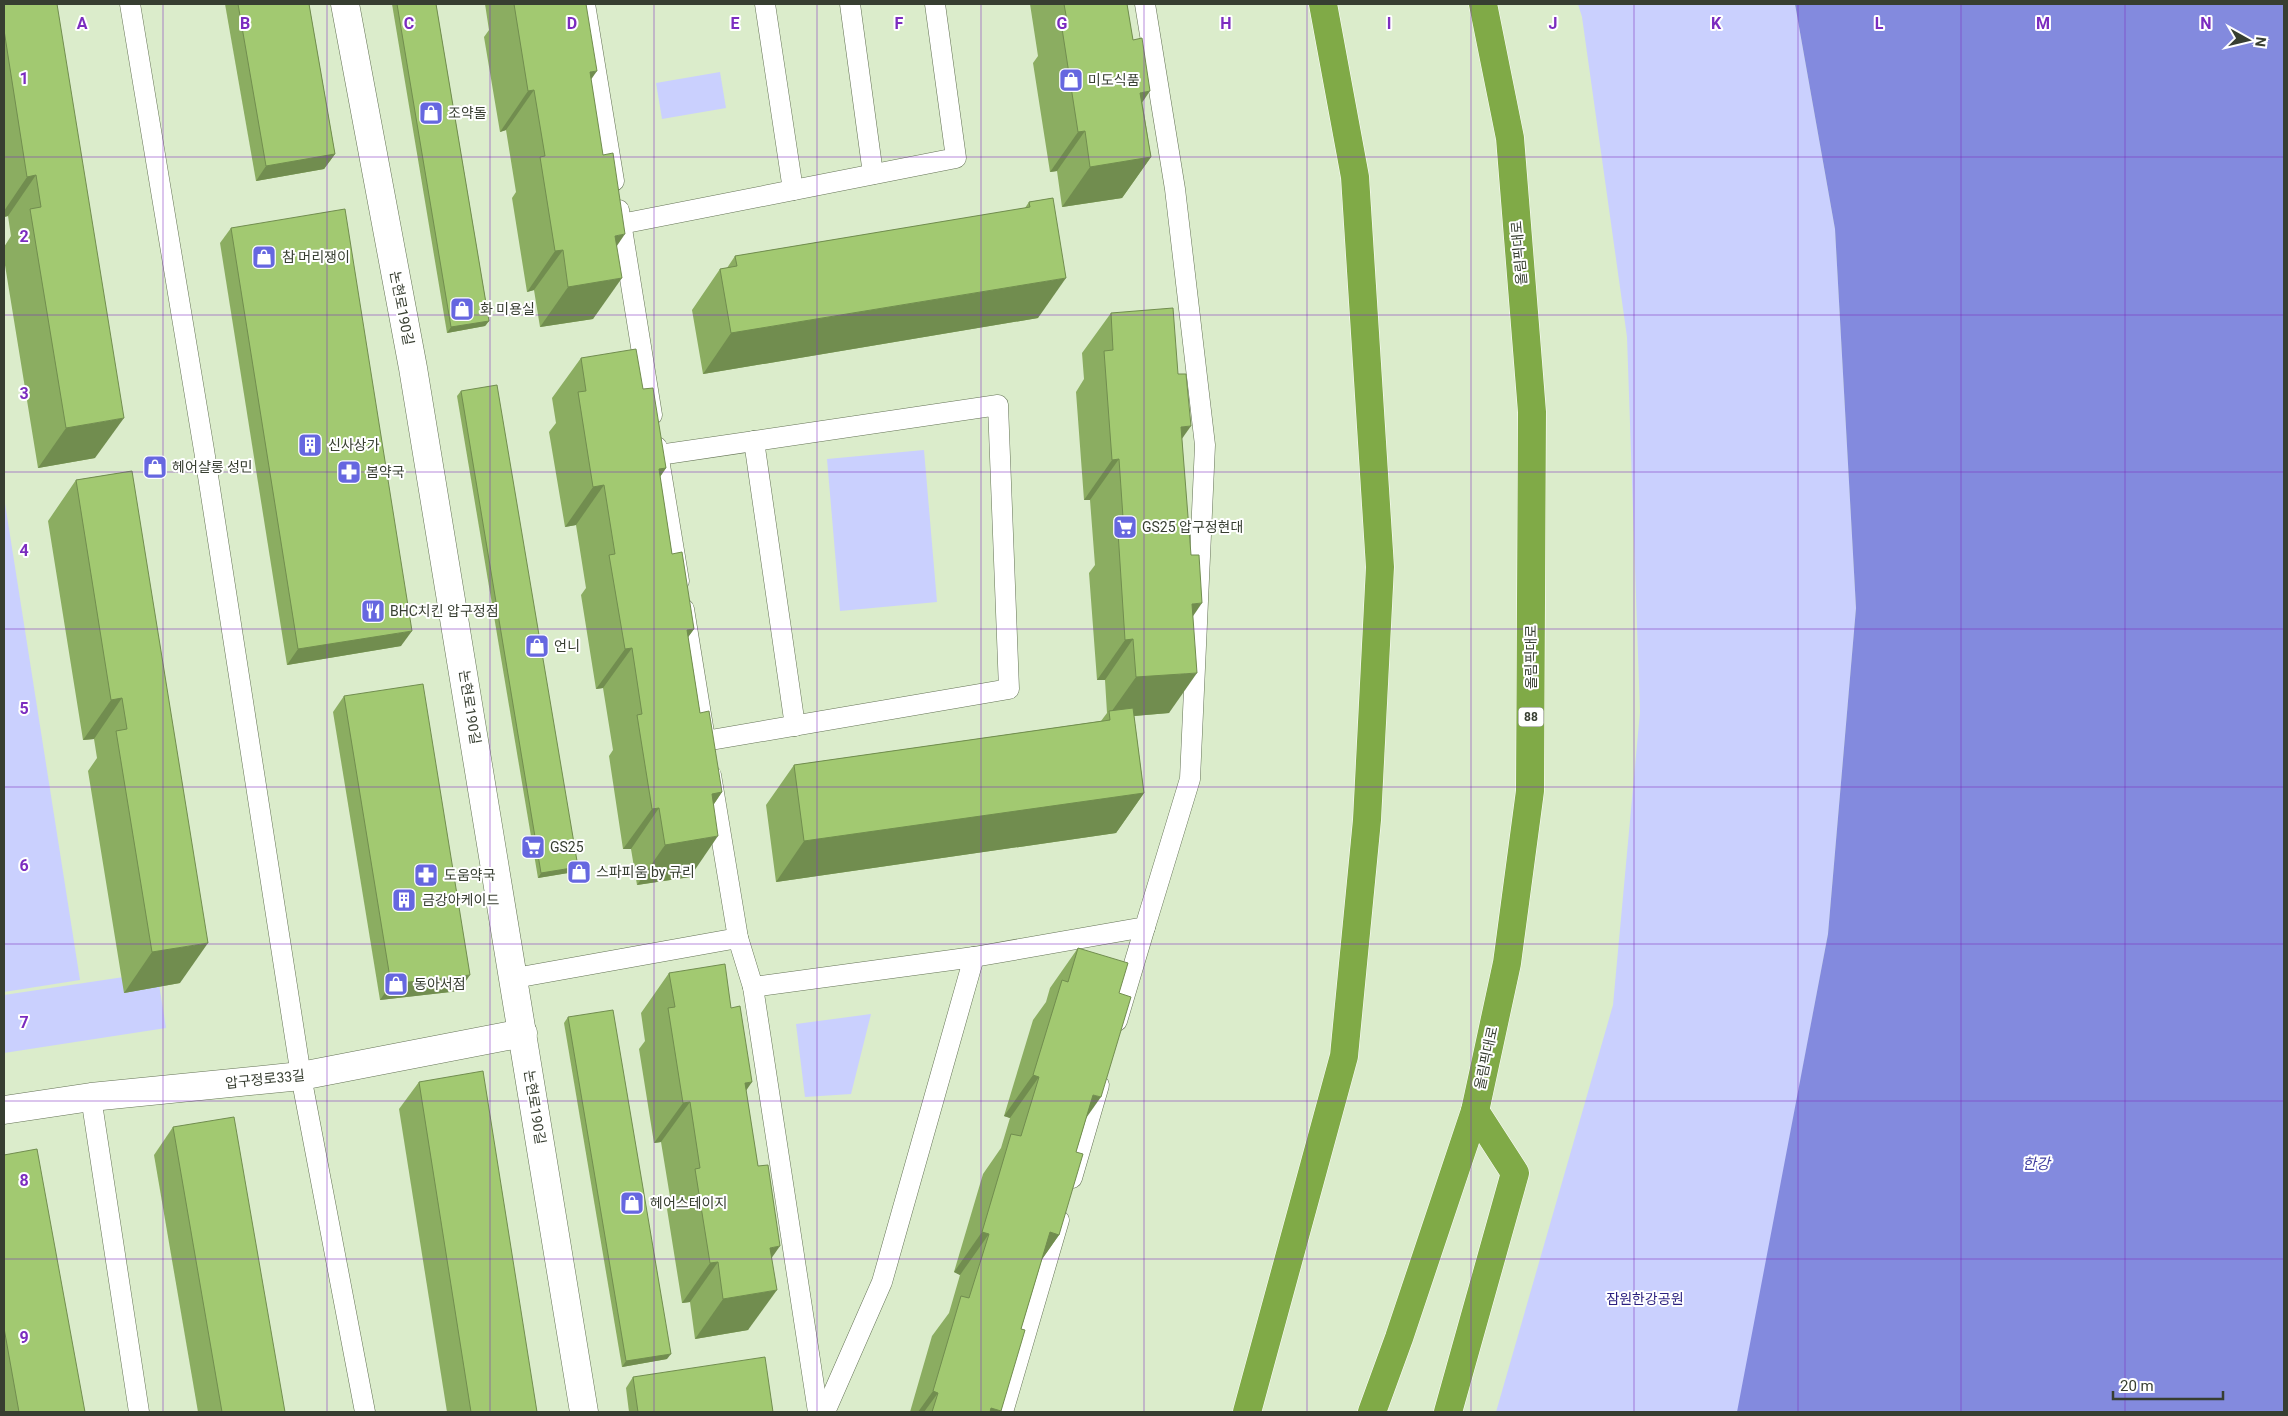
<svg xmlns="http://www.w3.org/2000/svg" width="2288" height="1416" viewBox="0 0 2288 1416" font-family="Roboto,'Noto Sans KR',sans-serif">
<rect width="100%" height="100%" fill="#dbeccb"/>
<g fill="#cad0fe">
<polygon points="1578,4 1795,4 1835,229 1856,608 1828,934 1738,1412 1496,1412 1613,1005 1640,712 1627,337 1582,17"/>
<polygon points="720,72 726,108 662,119 656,83"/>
<polygon points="924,450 937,602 840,611 827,459"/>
<polygon points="4,497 80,980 4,992"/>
<polygon points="157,972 166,1028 4,1053 4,995"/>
<polygon points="871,1014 851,1094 805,1097 796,1024"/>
</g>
<polygon fill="#838ade" points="1795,4 2284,4 2284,1412 1737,1412 1828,934 1856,608 1835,229"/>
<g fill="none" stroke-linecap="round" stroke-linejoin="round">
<g stroke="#657356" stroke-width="21">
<g id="lane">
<polyline points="130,4 204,450 301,1076 365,1412"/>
<polyline points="585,4 614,181"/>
<polyline points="765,4 793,190"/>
<polyline points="850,4 873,174"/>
<polyline points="619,210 652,415"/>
<polyline points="621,224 956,158 935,4"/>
<polyline points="754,441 795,726"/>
<polyline points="657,447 679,581"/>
<polyline points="659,455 998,405 1009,689 705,741"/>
<polyline points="684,609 705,739"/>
<polyline points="711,775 738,938"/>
<polyline points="515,978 738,938 753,987 974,957 1145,927 1190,779 1205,445 1175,189 1145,4"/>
<polyline points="753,987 818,1412"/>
<polyline points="1117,1021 1145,927"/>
<polyline points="91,1097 139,1412"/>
<polyline points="1072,1178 1099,1085"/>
<polyline points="825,1412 882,1282 974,957"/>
<polyline points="1003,1412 1059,1220"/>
</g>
</g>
<g stroke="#657356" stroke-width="29">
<g id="street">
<polyline points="345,4 413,368 584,1412"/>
<polyline points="4,1110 91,1097 301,1076 523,1033"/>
</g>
</g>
<g stroke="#fff" stroke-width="29">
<g id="highway">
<polyline points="1247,1412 1344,1056 1367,820 1380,567 1355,177 1323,4"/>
<polyline points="1372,1412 1399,1338 1475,1111 1507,963 1530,791 1532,412 1510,138 1483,4"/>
<polyline points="1448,1412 1515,1173 1475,1111"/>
</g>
</g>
<use href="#lane" stroke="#fff" stroke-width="20"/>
<use href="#street" stroke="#fff" stroke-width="28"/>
<use href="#highway" stroke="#80aa47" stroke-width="28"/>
</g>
<g fill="#8bad61">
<polygon points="4,4 95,458 38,468 4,259 4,247 11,236 8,216 4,217"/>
<polygon points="225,4 309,4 335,154 324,169 256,181"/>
<polygon points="392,4 436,4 489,321 485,326 447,333"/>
<polygon points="485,4 586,4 591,79 616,247 593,319 540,327 534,290 527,292 512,198 516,192 506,130 500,132 484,37 489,30"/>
<polygon points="1030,4 1127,4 1151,157 1122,198 1062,207 1057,171 1050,172 1033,63 1038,56"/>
<polygon points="1053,198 1038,318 703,374 692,310 720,269 727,268 735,256 1025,208 1029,202"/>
<polygon points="231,228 401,646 287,665 220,243"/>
<polygon points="1111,313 1182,439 1193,617 1169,713 1134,716 1144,793 1116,833 776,882 766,805 794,765 1101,721 1107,713 1105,680 1097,680 1089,573 1095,565 1090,500 1084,500 1076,392 1084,379 1082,353"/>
<polygon points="581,358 643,389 666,468 660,477 672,554 694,629 688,637 700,713 722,792 714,804 690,877 637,885 631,849 623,849 609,756 613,750 603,688 596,689 581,595 586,588 576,525 565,527 549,432 556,423 552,398"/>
<polygon points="461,391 574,872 538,878 457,396"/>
<polygon points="132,471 180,983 124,993 88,771 97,758 94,739 83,740 48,521 76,480"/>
<polygon points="344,696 459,991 380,1000 333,712"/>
<polygon points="1078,948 1119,993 1086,1119 1076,1152 1059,1235 1042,1259 1021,1329 1001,1411 1000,1412 910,1412 932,1336 949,1313 960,1275 954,1272 983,1174 1001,1148 1010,1118 1004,1116 1033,1020 1046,1002 1050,988"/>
<polygon points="669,973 731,1008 746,1091 772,1258 748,1330 695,1339 690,1302 682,1303 667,1209 671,1203 661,1142 654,1143 639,1049 645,1041 641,1013"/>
<polygon points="568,1017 667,1359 622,1367 564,1023"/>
<polygon points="419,1082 537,1412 447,1412 399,1109"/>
<polygon points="173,1127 285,1412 198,1412 154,1155"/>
<polygon points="4,1155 85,1412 4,1412"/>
<polygon points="633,1377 773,1412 629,1412 626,1388"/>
</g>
<g fill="#718d4f">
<polygon points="597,71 569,111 590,72"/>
<polygon points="534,90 506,130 500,132 528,91"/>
<polygon points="1150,91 1122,132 1140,93"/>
<polygon points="1085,131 1057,171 1050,172 1078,132"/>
<polygon points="335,154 324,169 256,181 266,166"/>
<polygon points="1151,157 1122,198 1062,207 1090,167"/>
<polygon points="36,175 8,216 4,217 4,211 27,177"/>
<polygon points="625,234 597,275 615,236"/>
<polygon points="563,250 534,290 527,292 555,251"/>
<polygon points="622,278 593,319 540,327 568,287"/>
<polygon points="1066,278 1038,318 703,374 731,333"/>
<polygon points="489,321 485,326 447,333 451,327"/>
<polygon points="124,418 95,458 38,468 66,428"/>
<polygon points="1191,426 1162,467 1181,427"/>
<polygon points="1119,459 1090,500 1084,500 1112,460"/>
<polygon points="666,468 638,508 659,469"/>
<polygon points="604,485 576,525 565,527 593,487"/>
<polygon points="1202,603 1174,644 1192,604"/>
<polygon points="694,629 665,669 687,630"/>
<polygon points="412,631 401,646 287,665 298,649"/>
<polygon points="1133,639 1105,680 1097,680 1125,640"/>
<polygon points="632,648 603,688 596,689 625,649"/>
<polygon points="1197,673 1169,713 1110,718 1109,715 1136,677"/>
<polygon points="122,698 94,739 83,740 111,700"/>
<polygon points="722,792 694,833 712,794"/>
<polygon points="1144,793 1116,833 776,882 804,841"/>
<polygon points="659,808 631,849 623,849 652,809"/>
<polygon points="718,836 690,877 637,885 665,845"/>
<polygon points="578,867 574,872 538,878 541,873"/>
<polygon points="208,943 180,983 124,993 152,952"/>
<polygon points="470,975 459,991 380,1000 391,984"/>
<polygon points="1033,1075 1039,1077 1010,1118 1004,1116"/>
<polygon points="752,1082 724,1123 745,1083"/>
<polygon points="1093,1095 1101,1097 1072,1138"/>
<polygon points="690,1102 661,1142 654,1143 683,1103"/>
<polygon points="982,1232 989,1234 960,1275 954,1272"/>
<polygon points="1050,1232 1059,1235 1031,1275"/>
<polygon points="780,1246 752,1286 770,1248"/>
<polygon points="718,1262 690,1302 682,1303 710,1263"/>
<polygon points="777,1290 748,1330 695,1339 723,1299"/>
<polygon points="671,1354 667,1359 622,1367 626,1361"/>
<polygon points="933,1391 938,1393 924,1412 918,1412"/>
<polygon points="991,1408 1001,1411 1000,1412 988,1412"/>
</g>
<g fill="#a2c971" stroke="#718d4f">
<polygon points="4,4 57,4 124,418 66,428 30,209 41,207 36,175 27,177 4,30"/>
<polygon points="238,4 309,4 335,154 266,166"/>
<polygon points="397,4 436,4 489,321 451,327"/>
<polygon points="514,4 586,4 597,71 590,72 603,155 613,153 625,234 615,236 622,278 568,287 563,250 555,251 540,157 545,156 534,90 528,91"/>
<polygon points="1064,4 1127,4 1133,40 1142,38 1150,91 1140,93 1151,157 1090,167 1085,131 1078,132 1061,22 1067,21"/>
<polygon points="1053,198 1066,278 731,333 720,269 737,266 735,256 1030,207 1029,202"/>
<polygon points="345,209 412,631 298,649 231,228"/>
<polygon points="1173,308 1178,374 1186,374 1191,426 1181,427 1191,555 1199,555 1202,603 1192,604 1197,673 1136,677 1133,639 1125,640 1118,532 1124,532 1119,459 1112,460 1104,351 1113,350 1111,313"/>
<polygon points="636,349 643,389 653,388 666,468 659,469 672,554 682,552 694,629 687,630 700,713 709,711 722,792 712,794 718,836 665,845 659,808 652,809 637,715 642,714 632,648 625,649 609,555 615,554 604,485 593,487 578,392 586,391 581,358"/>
<polygon points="497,385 578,867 541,873 461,391"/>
<polygon points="132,471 208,943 152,952 116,731 127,729 122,698 111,700 76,480"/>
<polygon points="423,684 470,975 391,984 344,696"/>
<polygon points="1133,708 1144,793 804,841 794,765 1110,720 1109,711"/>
<polygon points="1078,948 1128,963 1119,993 1131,997 1101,1097 1093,1095 1076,1152 1083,1154 1059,1235 1050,1232 1021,1329 1025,1330 1001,1411 991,1408 990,1412 932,1412 938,1393 933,1391 961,1296 969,1298 989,1234 982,1232 1011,1134 1021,1136 1039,1077 1033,1075 1062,980 1068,982"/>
<polygon points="725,964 731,1008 740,1006 752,1082 745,1083 758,1166 768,1165 780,1246 770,1248 777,1290 723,1299 718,1262 710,1263 695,1169 700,1168 690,1102 683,1103 668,1008 675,1007 669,973"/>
<polygon points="613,1010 671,1354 626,1361 568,1017"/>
<polygon points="483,1071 537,1412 471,1412 419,1082"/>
<polygon points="234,1117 285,1412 222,1412 173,1127"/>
<polygon points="37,1149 85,1412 19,1412 4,1328 4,1155"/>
<polygon points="765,1357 773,1412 638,1412 633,1377"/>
</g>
<path fill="none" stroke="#7b2cbf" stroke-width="1" stroke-opacity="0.55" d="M163,4V1412M327,4V1412M490,4V1412M654,4V1412M817,4V1412M981,4V1412M1144,4V1412M1307,4V1412M1471,4V1412M1634,4V1412M1798,4V1412M1961,4V1412M2125,4V1412M4,157H2284M4,315H2284M4,472H2284M4,629H2284M4,787H2284M4,944H2284M4,1101H2284M4,1259H2284"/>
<defs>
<g id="shop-square" transform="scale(1.25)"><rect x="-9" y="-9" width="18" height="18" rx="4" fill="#6667e0" stroke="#fff"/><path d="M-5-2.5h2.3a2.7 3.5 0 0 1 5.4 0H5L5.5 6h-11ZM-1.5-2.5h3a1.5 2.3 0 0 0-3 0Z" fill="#fff"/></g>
<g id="building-square" transform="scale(1.25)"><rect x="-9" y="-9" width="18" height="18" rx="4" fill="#6667e0" stroke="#fff"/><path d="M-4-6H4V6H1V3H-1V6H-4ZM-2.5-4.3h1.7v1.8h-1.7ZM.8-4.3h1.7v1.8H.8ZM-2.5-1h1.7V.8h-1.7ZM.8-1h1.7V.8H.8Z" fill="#fff"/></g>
<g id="pharmacy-square" transform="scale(1.25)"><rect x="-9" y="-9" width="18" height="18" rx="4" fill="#6667e0" stroke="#fff"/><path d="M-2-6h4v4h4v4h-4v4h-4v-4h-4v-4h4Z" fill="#fff"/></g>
<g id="supermarket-square" transform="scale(1.25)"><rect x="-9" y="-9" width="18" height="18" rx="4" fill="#6667e0" stroke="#fff"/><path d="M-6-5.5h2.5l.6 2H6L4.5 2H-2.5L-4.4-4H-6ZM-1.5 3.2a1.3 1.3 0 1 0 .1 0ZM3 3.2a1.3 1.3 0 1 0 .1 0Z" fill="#fff"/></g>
<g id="restaurant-square" transform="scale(1.25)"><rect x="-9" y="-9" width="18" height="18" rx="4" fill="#6667e0" stroke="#fff"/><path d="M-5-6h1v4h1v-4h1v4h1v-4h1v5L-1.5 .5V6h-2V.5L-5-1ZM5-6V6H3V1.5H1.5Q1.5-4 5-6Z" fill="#fff"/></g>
</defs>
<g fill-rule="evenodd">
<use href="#shop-square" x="1071" y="80"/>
<use href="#shop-square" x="431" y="113"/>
<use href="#shop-square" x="264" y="257"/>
<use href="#shop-square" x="462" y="309"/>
<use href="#building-square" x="310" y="445"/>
<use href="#shop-square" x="155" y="467"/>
<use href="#pharmacy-square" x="349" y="472"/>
<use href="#supermarket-square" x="1125" y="527"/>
<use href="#restaurant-square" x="373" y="611"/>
<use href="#shop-square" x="537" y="646"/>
<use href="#supermarket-square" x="533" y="847"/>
<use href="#shop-square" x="579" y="872"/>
<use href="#pharmacy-square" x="426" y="875"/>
<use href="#building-square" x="404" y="900"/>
<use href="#shop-square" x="396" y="984"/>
<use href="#shop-square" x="632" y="1203"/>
</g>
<g text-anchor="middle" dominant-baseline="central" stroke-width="4" stroke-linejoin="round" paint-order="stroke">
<rect fill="#fff" stroke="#73786f" stroke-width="1" x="1518.5" y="707.5" width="25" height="19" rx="4"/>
<g font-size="12" font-weight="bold" fill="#373e31">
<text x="1531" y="717">88</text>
</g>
<g font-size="14" fill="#373e31" stroke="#fff" text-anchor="start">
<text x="1088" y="80">미도식품</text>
<text x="448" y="113">조약돌</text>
<text x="282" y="257">참 머리쟁이</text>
<text x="480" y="309">화 미용실</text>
<text x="328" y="445">신사상가</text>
<text x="172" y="467">헤어샬롱 성민</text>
<text x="366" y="472">봄약국</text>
<text x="1142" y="527">GS25 압구정현대</text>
<text x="390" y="611">BHC치킨 압구정점</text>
<text x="554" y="646">언니</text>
<text x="550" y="847">GS25</text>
<text x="596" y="872">스파피움 by 규리</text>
<text x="444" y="875">도움약국</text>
<text x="422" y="900">금강아케이드</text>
<text x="414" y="984">동아서점</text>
<text x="650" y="1203">헤어스테이지</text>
</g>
<g font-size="14" fill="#373e31" stroke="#fff">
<text transform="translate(1519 253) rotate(-95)">올림픽대로</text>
<text transform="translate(402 308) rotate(79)">논현로190길</text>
<text transform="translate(1531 657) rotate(-90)">올림픽대로</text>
<text transform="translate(470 707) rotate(81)">논현로190길</text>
<text transform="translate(1486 1058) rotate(-78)">올림픽대로</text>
<text transform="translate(265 1079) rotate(-6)">압구정로33길</text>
<text transform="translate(535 1107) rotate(81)">논현로190길</text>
</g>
<g font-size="14" fill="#2a1f7f" stroke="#fff">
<text x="1645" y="1299">잠원한강공원</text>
</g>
<g font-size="15" font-style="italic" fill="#413fa1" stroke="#fff">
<text x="2036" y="1164">한강</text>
</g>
</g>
<g font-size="16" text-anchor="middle" font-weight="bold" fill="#7b2cbf" stroke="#fff" stroke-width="4" stroke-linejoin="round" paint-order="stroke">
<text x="82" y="29">A</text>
<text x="245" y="29">B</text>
<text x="409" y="29">C</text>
<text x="572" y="29">D</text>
<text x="735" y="29">E</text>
<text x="899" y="29">F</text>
<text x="1062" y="29">G</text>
<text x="1226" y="29">H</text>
<text x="1389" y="29">I</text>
<text x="1553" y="29">J</text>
<text x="1716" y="29">K</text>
<text x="1879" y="29">L</text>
<text x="2043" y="29">M</text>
<text x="2206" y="29">N</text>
<text x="24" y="84">1</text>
<text x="24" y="242">2</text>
<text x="24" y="399">3</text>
<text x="24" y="556">4</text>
<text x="24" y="714">5</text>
<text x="24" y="871">6</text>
<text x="24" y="1028">7</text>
<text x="24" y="1186">8</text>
<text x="24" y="1343">9</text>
</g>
<rect width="2288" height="1416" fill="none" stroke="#373e31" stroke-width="10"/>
<g transform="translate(2248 40) rotate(98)" stroke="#ffffff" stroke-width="4" paint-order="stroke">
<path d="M0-4L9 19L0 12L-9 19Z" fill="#373e31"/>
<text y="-8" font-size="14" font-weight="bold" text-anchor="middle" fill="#373e31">N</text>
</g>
<path d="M2113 1391v8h110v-8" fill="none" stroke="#373e31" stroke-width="2.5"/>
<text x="2120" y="1391" font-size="15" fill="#373e31" stroke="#ffffff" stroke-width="4" paint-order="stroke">20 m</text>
</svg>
